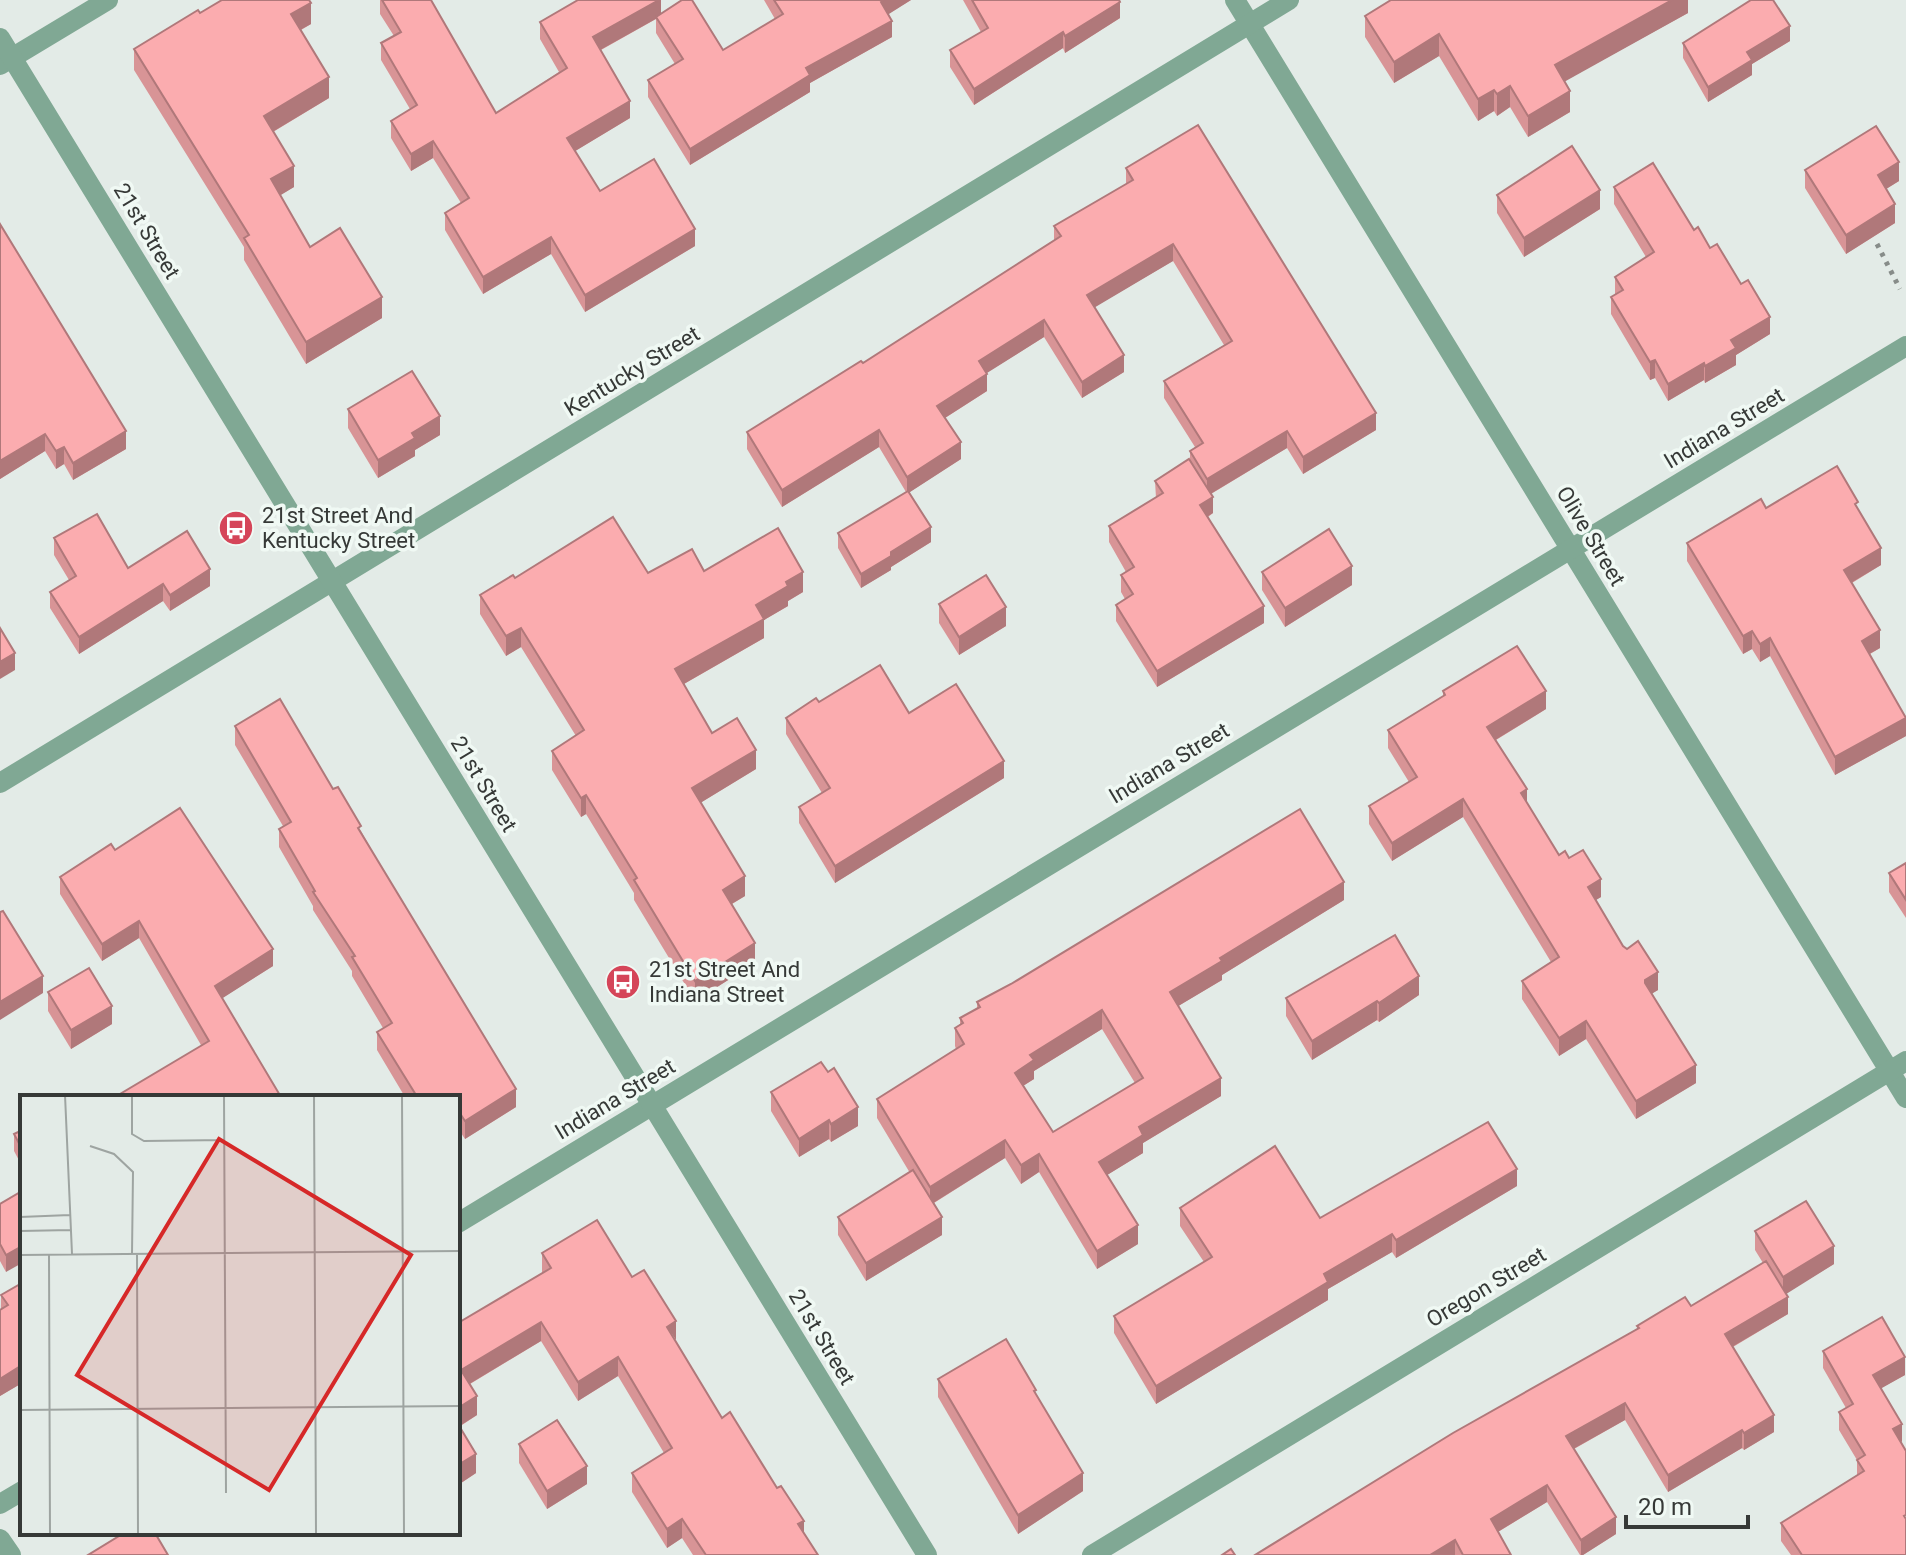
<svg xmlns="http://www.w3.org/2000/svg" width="1906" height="1555" viewBox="0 0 1906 1555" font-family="Roboto,sans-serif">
<rect width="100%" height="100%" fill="#e3ebe7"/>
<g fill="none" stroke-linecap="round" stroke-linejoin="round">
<polyline stroke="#878c89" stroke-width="5" stroke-dasharray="4 6" stroke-linecap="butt" points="1877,244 1900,289"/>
<polyline stroke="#80a894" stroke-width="20" points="0,1539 11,1555"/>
<g stroke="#80a894" stroke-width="20">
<polyline points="1235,0 1906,1098"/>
<polyline points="0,65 108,0"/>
<polyline points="0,783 1289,0"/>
<polyline points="458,1223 1906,346"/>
<polyline points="0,1504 22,1491"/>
<polyline points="1092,1555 1906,1061"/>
</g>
<polyline stroke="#80a894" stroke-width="20" points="0,38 927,1555"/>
</g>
<g fill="#d89496" fill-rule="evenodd">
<polygon points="380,0 431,0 496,113 559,72 540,39 540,22 661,0 661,14 723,50 775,19 764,0 911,0 888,14 892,37 810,83 810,92 690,165 648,97 648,80 675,64 656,33 656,19 601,50 630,118 575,151 600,191 695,246 585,312 551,254 483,294 445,230 445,213 461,203 433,158 411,171 391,138 391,121 410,109 381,60 381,43 394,36 380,14"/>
<polygon points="963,0 1119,0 1120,18 1065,53 1063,48 974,105 950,67 950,50 981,32"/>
<polygon points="1688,0 1688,13 1564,81 1570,112 1528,137 1510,107 1497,116 1494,111 1478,121 1439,56 1394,83 1365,37 1365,16"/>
<polygon points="200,13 311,24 301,30 329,98 273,132 294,187 280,195 310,247 382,318 306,364 244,260 244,247 134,70 134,49"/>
<polygon points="1790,41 1752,64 1752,75 1708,102 1683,58 1683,43"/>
<polygon points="1126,168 1376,430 1303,474 1287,448 1211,494 1213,513 1208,517 1264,623 1157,687 1116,621 1116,605 1125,599 1121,592 1121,575 1126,572 1109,542 1109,526 1156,498 1155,481 1190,460 1190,451 1195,447 1164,398 1164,381 1224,345 1173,261 1094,307 1124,372 1082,398 1044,337 986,373 987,391 945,418 961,459 908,493 931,542 891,567 891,570 861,588 838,548 838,533 906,492 879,447 782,507 747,449 747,432 863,363 1054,240 1054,226 1126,184"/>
<polygon points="1805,170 1899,181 1886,189 1895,223 1846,254 1805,188"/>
<polygon points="1614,187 1694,230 1710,248 1770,334 1736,355 1736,365 1705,383 1704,380 1668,401 1655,378 1650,380 1611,314 1611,297 1615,295 1615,277 1646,257 1614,204"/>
<polygon points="1497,195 1600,209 1524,257 1497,213"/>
<polygon points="0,224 126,449 73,480 64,464 56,469 45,451 0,479"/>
<polygon points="348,409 440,435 415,450 415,456 378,478 348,428"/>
<polygon points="1766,508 1858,509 1881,565 1852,583 1880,648 1870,654 1906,736 1835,775 1770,656 1760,662 1752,649 1743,654 1687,561 1687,543"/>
<polygon points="54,538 128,568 210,586 170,611 163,601 79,654 50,608 50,592 69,580 54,555"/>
<polygon points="704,571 803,592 788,601 788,606 764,620 764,638 684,684 712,733 756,769 700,803 745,896 732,904 755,963 695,1001 634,900 634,893 586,814 581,817 552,770 552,751 576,736 521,647 506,656 480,614 480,595 515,578"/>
<polygon points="1262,572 1352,585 1285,627 1262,590"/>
<polygon points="939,604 1006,626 959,655 939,623"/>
<polygon points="1443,691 1546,709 1496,740 1527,803 1559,855 1569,858 1601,897 1595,900 1623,946 1658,990 1652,993 1696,1083 1636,1119 1586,1039 1559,1056 1522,999 1522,981 1551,962 1463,817 1392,861 1369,824 1369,806 1409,782 1388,748 1388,730 1443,697"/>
<polygon points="819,702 909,713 1004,778 835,883 799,823 799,807 822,793 786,734 786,718"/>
<polygon points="235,726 333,789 361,831 516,1107 465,1139 461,1133 458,1135 458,1097 405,1097 377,1050 377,1032 383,1028 352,976 352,971 313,910 313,906 279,847 279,829 283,826 235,745"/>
<polygon points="115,850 273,966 222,998 281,1097 201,1045 139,938 102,961 60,894 60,877"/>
<polygon points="1906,863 1906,918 1889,892 1889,873"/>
<path d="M1344,900L1222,975V980L1178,1006L1221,1096L1143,1143V1153L1107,1175L1138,1244L1097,1269L1039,1172L1021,1184L1005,1158L934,1203L942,1235L866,1281L838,1235V1217L910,1173L877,1118V1099L956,1049L955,1046V1028L960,1024V1018L977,1008V1002ZM1102,1029L1135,1083L1053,1132L1023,1086L1034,1079V1071Z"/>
<polygon points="48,992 112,1024 71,1049 48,1011"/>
<polygon points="1419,995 1379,1022 1377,1020 1312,1060 1286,1016 1286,998"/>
<polygon points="771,1092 858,1126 831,1142 829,1139 799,1157 771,1111"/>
<polygon points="22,1130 22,1166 14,1151 14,1134"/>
<polygon points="1517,1186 1396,1258 1392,1252 1328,1289 1328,1300 1156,1404 1114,1333 1114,1316 1204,1262 1180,1226 1180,1208 1320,1218"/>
<polygon points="22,1191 6,1272 0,1261 0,1204"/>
<polygon points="1755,1231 1834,1264 1786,1293 1788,1314 1733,1347 1774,1432 1744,1450 1742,1448 1668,1492 1625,1420 1574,1449 1616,1534 1583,1555 1580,1555 1547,1502 1498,1532 1511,1555 1255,1555 1637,1329 1637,1326 1691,1306 1763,1263 1755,1250"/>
<polygon points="542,1253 632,1277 675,1341 722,1418 804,1533 818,1555 693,1555 682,1538 667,1548 632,1492 632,1473 664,1453 618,1376 578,1401 541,1341 470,1384 477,1415 459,1427 476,1473 458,1485 458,1323 542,1273"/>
<polygon points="22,1283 22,1383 0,1396 1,1295"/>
<polygon points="1823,1351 1905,1375 1881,1388 1902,1441 1906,1555 1791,1555 1781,1541 1781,1523 1857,1475 1857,1460 1839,1430 1839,1412 1846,1408 1823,1368"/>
<polygon points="938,1379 1036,1394 1083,1491 1018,1534 938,1397"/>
<polygon points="519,1444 587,1484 547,1509 519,1463"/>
</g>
<g fill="#b0787a">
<polygon points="659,0 661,0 661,16 593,54 593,37"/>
<polygon points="884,0 911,0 881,19 881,2"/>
<polygon points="1672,0 1688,0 1688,13 1555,87 1555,65"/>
<polygon points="1120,2 1120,18 1065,53 1065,36"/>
<polygon points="311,3 311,24 291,35 291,14"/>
<polygon points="892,21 892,37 810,83 810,92 690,165 690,149 806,68"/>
<polygon points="1790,26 1790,41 1752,64 1752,75 1708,102 1708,87 1747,52"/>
<polygon points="1063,32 1063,48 974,105 974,89"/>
<polygon points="1439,34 1439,56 1394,83 1394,62"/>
<polygon points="329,77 329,98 264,137 264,116"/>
<polygon points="1510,86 1510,107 1497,116 1497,94"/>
<polygon points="1494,90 1494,111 1478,121 1478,99"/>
<polygon points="1570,91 1570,112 1528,137 1528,116"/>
<polygon points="630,101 630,118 567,156 567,138"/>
<polygon points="433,141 433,158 411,171 411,154"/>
<polygon points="1899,162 1899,181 1878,194 1878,175"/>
<polygon points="294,166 294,187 271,201 271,179"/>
<polygon points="1600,190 1600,209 1524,257 1524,238"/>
<polygon points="1895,204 1895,223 1846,254 1846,235"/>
<polygon points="695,229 695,246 585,312 585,295"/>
<polygon points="551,237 551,254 483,294 483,277"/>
<polygon points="1173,244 1173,261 1087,312 1087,295"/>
<polygon points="382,297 382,318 306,364 306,342"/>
<polygon points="1770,317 1770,334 1736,355 1736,365 1705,383 1705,366 1731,340"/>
<polygon points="1044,320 1044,337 979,378 979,361"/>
<polygon points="1124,355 1124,372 1082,398 1082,382"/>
<polygon points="1655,360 1655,378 1650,380 1650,362"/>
<polygon points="1704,363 1704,380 1668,401 1668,384"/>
<polygon points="987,374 987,391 937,423 937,406"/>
<polygon points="1376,413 1376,430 1303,474 1303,457"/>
<polygon points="440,416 440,435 415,450 415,456 378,478 378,460 412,433"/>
<polygon points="879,430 879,447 782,507 782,490"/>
<polygon points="126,431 126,449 73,480 73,463"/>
<polygon points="1287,431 1287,448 1207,496 1207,479"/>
<polygon points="45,434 45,451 0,479 0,461"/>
<polygon points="961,442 961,459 907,494 907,477"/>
<polygon points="64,447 64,464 56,469 56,451"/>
<polygon points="1213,497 1213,513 1200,521 1200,505"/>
<polygon points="931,527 931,542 891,567 891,570 861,588 861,574 891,552"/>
<polygon points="1881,548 1881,565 1844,587 1844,570"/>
<polygon points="1352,566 1352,585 1285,627 1285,608"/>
<polygon points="210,569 210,586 170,611 170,595"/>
<polygon points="803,572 803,592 788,601 788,606 764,620 764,638 675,689 675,669 756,605 786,582"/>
<polygon points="163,584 163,601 79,654 79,637"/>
<polygon points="1264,606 1264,623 1157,687 1157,671"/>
<polygon points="1006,607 1006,626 959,655 959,637"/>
<polygon points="521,628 521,647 506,656 506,636"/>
<polygon points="1880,630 1880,648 1862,658 1862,641"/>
<polygon points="1752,631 1752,649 1743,654 1743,636"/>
<polygon points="1770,638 1770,656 1760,662 1760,644"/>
<polygon points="15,653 15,670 0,679 0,662"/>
<polygon points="1546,691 1546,709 1487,745 1487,727"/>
<polygon points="1906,718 1906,736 1835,775 1835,757"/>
<polygon points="756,750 756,769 692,808 692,788"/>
<polygon points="1004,761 1004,778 835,883 835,866"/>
<polygon points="1527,789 1527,807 1521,793"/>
<polygon points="586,795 586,814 581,817 581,798"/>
<polygon points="1463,799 1463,817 1392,861 1392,843"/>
<polygon points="745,876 745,896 723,909 723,890"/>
<polygon points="1601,879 1601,897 1588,905 1588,887"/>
<polygon points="1344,882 1344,900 1222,975 1222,980 1170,1011 1170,992 1220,958"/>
<polygon points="139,921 139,938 102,961 102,944"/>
<polygon points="755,943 755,963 695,1001 695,981"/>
<polygon points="273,949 273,966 215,1003 215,986"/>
<polygon points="1658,972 1658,990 1645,998 1645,980"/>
<polygon points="43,976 43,993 0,1020 0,1002"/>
<polygon points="1419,976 1419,995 1379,1022 1379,1003"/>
<polygon points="1377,1001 1377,1020 1312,1060 1312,1041"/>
<polygon points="112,1006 112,1024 71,1049 71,1030"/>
<polygon points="1102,1010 1102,1029 1034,1071 1034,1079 1015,1091 1015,1073 1030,1055"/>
<polygon points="1586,1021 1586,1039 1559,1056 1559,1038"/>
<polygon points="1696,1065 1696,1083 1636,1119 1636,1101"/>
<polygon points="1221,1078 1221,1096 1143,1143 1143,1153 1099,1180 1099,1162 1139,1127"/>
<polygon points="516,1089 516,1107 465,1139 465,1121"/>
<polygon points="858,1107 858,1126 831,1142 831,1124"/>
<polygon points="461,1115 461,1133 458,1135 458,1116"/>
<polygon points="829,1120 829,1139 799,1157 799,1139"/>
<polygon points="1005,1140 1005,1158 930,1205 930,1187"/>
<polygon points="1039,1154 1039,1172 1021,1184 1021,1165"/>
<polygon points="1517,1169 1517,1186 1396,1258 1396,1240"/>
<polygon points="942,1217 942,1235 866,1281 866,1263"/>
<polygon points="1138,1225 1138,1244 1097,1269 1097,1251"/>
<polygon points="1392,1234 1392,1252 1328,1289 1328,1300 1156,1404 1156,1386 1324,1274"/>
<polygon points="22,1246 22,1263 6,1272 6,1255"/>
<polygon points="1834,1246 1834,1264 1783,1296 1783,1277"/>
<polygon points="1788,1297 1788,1314 1725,1351 1725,1334"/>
<polygon points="676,1321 676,1340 667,1327"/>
<polygon points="541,1322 541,1341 461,1389 461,1370"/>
<polygon points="618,1357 618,1376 578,1401 578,1382"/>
<polygon points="1905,1357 1905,1375 1873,1393 1873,1375"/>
<polygon points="22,1365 22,1383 0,1396 0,1379"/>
<polygon points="477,1396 477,1415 458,1427 458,1408"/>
<polygon points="1625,1403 1625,1420 1566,1453 1566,1436"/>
<polygon points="1774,1415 1774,1432 1744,1450 1744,1433"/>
<polygon points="1902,1424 1902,1441 1893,1446 1893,1429"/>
<polygon points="1742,1430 1742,1448 1668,1492 1668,1475"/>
<polygon points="476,1454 476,1473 458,1485 458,1465"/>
<polygon points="587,1466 587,1484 547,1509 547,1491"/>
<polygon points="1083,1473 1083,1491 1018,1534 1018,1515"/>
<polygon points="1547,1485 1547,1502 1491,1536 1491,1519"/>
<polygon points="1616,1517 1616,1534 1583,1555 1581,1555 1581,1540"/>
<polygon points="682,1519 682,1538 667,1548 667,1529"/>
<polygon points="804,1521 804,1540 798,1524"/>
<polygon points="1455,1540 1455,1555 1430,1555"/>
</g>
<g fill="#fbacaf" stroke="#b0787a" stroke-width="2" fill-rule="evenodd">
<polygon points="222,0 309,0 311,3 291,14 329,77 264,116 294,166 271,179 310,247 340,228 382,297 306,342 244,238 249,235 134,49 198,10 200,13"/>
<polygon points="382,0 431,0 496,113 567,68 540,22 578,0 659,0 593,37 630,101 567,138 600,191 654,159 695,229 585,295 551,237 483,277 445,213 469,198 433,141 411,154 391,121 417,105 381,43 401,32"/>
<polygon points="682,0 692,0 723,50 783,14 774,0 884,0 881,2 892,21 806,68 810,75 690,149 648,80 683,59 656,17"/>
<polygon points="972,0 1119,0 1120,2 1065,36 1063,32 974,89 950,50 988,28"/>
<polygon points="1391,0 1672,0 1555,65 1570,91 1528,116 1510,86 1497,94 1494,90 1478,99 1439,34 1394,62 1365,16"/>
<polygon points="1751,0 1773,0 1790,26 1747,52 1752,60 1708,87 1683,43"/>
<polygon points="1198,125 1376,413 1303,457 1287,431 1207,479 1190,451 1203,443 1164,381 1232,341 1173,244 1087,295 1124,355 1082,382 1044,320 979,361 987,374 937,406 961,442 907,477 879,430 782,490 747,432 861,361 863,363 1061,236 1054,226 1133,180 1126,168"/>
<polygon points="1876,126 1899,162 1878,175 1895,204 1846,235 1805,170"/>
<polygon points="1572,146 1600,190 1524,238 1497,195"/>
<polygon points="1653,163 1694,230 1698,227 1710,248 1717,244 1741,284 1748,280 1770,317 1731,340 1736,348 1705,366 1704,363 1668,384 1655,360 1650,362 1611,297 1623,290 1615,277 1654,252 1614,187"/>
<polygon points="0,224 126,431 73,463 64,447 56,451 45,434 0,461"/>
<polygon points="412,371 440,416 412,433 415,438 378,460 348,409"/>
<polygon points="1189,459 1213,497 1200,505 1264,606 1157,671 1116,605 1133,594 1121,575 1134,567 1109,526 1163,493 1155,481"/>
<polygon points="1837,466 1858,502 1855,504 1881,548 1844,570 1880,630 1862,641 1906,718 1835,757 1770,638 1760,644 1752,631 1743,636 1687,543 1761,499 1766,508"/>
<polygon points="908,491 931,527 891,552 891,556 861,574 838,533"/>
<polygon points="97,514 128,568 187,531 210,569 170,595 163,584 79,637 50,592 76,576 54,538"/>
<polygon points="613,517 648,573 692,549 704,571 778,528 803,572 786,582 788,586 756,605 764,619 675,669 712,733 737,718 756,750 692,788 745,876 723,890 755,943 695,981 634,880 637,878 586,795 581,798 552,751 584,730 521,628 506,636 480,595 513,575 515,578"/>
<polygon points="1329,529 1352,566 1285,608 1262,572"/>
<polygon points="986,575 1006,607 959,637 939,604"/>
<polygon points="0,628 15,653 0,662"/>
<polygon points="1517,646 1546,691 1487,727 1527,789 1521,793 1559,855 1565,851 1569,858 1583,850 1601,879 1588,887 1623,946 1627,949 1638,941 1658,972 1645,980 1645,983 1696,1065 1636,1101 1586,1021 1559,1038 1522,981 1559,957 1463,799 1392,843 1369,806 1417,777 1388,730 1445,695 1443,691"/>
<polygon points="880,665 909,713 956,684 1004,761 835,866 799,807 830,788 786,718 816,698 819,702"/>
<polygon points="280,699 333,789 338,787 361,826 358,828 516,1089 465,1121 461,1115 458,1116 458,1097 413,1097 416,1095 377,1032 392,1023 352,957 355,956 313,892 315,891 279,829 291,822 235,726"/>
<polygon points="180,808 273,949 215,986 281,1097 115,1097 209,1041 139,921 102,944 60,877 111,844 115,850"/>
<path d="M1300,809L1344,882L1220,958L1222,961L1170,992L1221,1078L1139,1127L1143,1135L1099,1162L1138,1225L1097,1251L1039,1154L1021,1165L1005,1140L930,1187L877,1099L964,1044L955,1028L963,1023L960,1018L980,1007L977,1002L1011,984ZM1102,1010L1143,1078L1053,1132L1015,1073L1034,1060L1030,1055Z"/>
<polygon points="1906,863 1906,900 1889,873"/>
<polygon points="3,911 43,976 0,1002 0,912"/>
<polygon points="1395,935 1419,976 1379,1003 1377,1001 1312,1041 1286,998"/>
<polygon points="89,968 112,1006 71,1030 48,992"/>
<polygon points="821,1062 828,1072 834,1068 858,1107 831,1124 829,1120 799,1139 771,1092"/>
<polygon points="1488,1122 1517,1169 1396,1240 1392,1234 1324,1274 1328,1282 1156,1386 1114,1316 1212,1257 1180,1208 1275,1146 1320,1218"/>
<polygon points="22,1130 22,1149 14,1134"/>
<polygon points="913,1170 942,1217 866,1263 838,1217"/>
<polygon points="22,1191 22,1246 6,1255 0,1244 0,1204"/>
<polygon points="1806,1201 1834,1246 1783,1277 1755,1231"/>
<polygon points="597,1220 632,1277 644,1270 676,1321 667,1327 722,1418 730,1412 777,1488 781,1486 804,1521 798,1524 818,1555 706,1555 682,1519 667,1529 632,1473 672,1448 618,1357 578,1382 541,1322 461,1370 477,1396 458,1408 458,1323 551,1268 542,1253"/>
<polygon points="1766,1261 1788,1297 1725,1334 1774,1415 1744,1433 1742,1430 1668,1475 1625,1403 1566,1436 1616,1517 1581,1540 1547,1485 1491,1519 1511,1555 1463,1555 1455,1540 1430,1555 1255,1555 1453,1433 1639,1328 1637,1326 1685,1297 1691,1306"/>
<polygon points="22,1283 22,1365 0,1379 0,1310 8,1305 1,1295"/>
<polygon points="1882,1317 1905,1357 1873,1375 1902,1424 1893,1429 1906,1451 1906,1515 1904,1516 1906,1519 1906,1555 1802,1555 1781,1523 1864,1471 1857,1460 1865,1455 1839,1412 1853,1404 1823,1351"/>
<polygon points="1006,1339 1036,1390 1034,1391 1083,1473 1018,1515 938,1379"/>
<polygon points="557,1420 587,1466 547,1491 519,1444"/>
<polygon points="458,1424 476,1454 458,1465"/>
<polygon points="124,1533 155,1533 168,1555 88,1555"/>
<polygon points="1231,1549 1235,1555 1222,1555"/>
</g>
<defs>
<g id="bus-disc" transform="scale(1.8)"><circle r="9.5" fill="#d54559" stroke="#f0f9f4"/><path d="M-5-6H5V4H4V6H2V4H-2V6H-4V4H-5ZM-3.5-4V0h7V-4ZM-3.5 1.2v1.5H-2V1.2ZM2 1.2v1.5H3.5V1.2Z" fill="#fff"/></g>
</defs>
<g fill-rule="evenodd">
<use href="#bus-disc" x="236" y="528"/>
<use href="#bus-disc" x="623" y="982"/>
</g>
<g text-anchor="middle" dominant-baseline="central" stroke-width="7" stroke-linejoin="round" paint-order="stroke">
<g font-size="22" fill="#363937" stroke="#f0f9f4">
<text transform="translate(147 231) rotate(59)">21st Street</text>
<text transform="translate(632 371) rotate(-31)">Kentucky Street</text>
<text transform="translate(1724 428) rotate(-31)">Indiana Street</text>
<text transform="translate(1591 536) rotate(59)">Olive Street</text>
<text transform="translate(1169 763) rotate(-31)">Indiana Street</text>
<text transform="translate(484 784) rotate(59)">21st Street</text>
<text transform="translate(615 1099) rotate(-31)">Indiana Street</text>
<text transform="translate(1486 1287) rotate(-31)">Oregon Street</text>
<text transform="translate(822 1337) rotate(59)">21st Street</text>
</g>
<g font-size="22" fill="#363937" stroke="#f0f9f4" text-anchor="start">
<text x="262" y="515">21st Street And<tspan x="262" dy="25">Kentucky Street</tspan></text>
<text x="649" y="969">21st Street And<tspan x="649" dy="25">Indiana Street</tspan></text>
</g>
</g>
<g transform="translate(20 1095)">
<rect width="440" height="440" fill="#e3ebe7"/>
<path fill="none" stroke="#9ea4a1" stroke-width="2" d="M45,0L52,159M112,0V39L124,46L205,45M204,0L206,398M294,0L296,440M382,0L384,440M70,51L94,59L113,77L112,159M0,122L50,120M0,136L51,135M117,159L118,440M0,160L440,156M29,160L30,440M0,315L440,311"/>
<path fill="#d62828" fill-opacity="0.15" stroke="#d62828" stroke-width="4" d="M199,44L391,160L249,395L57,280Z"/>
<rect width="440" height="440" fill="none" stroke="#363937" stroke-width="4"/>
</g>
<path d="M1626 1515v12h122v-12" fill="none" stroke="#363937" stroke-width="4"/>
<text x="1638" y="1515" font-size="24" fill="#363937" stroke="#f0f9f4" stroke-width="6" paint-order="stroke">20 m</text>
</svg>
